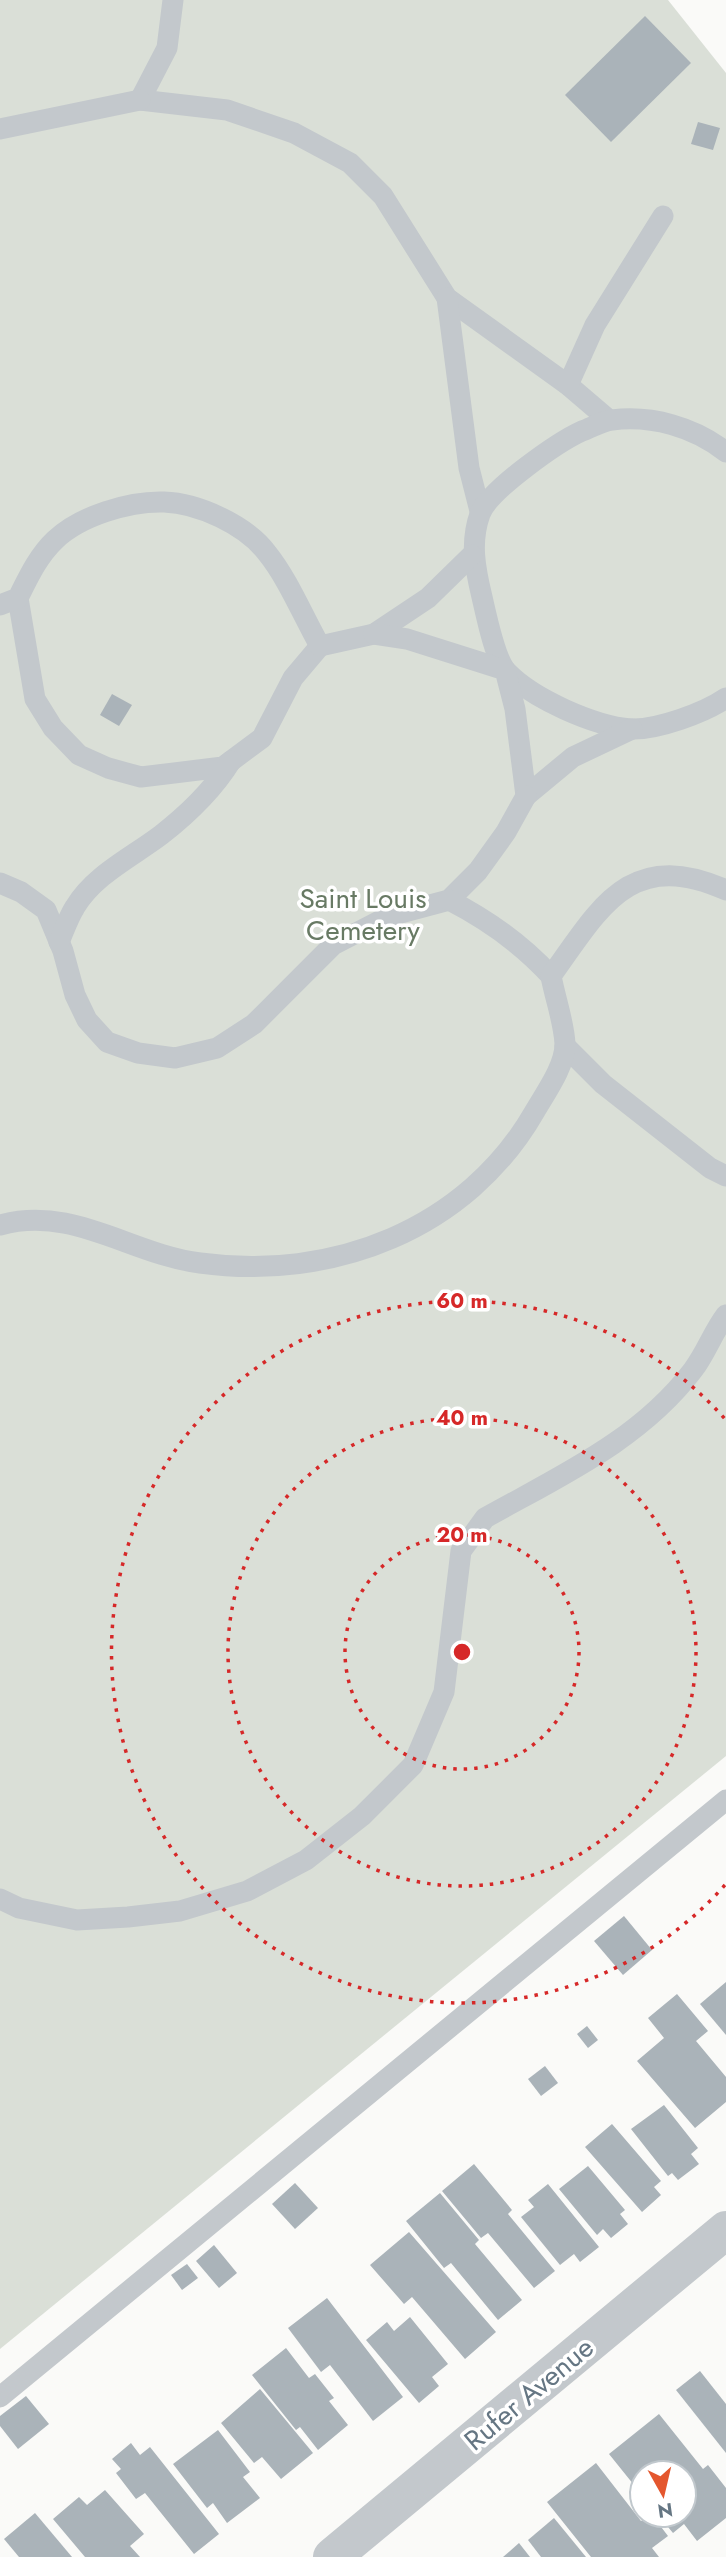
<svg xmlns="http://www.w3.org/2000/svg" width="726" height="2557" viewBox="0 0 726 2557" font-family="Jost,sans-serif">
<rect width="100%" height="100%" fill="#fafaf8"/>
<polygon fill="#dadfd7" points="0,0 668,0 726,73 726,1756 0,2349"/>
<g fill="#aab3b9">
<polygon points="645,16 691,63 611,142 565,95"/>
<polygon points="698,122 720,128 713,150 691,144"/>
<polygon points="112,694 132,705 119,726 100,715"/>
<polygon points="624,1916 652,1950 623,1975 594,1941"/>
<polygon points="726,1982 726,2035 700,2004"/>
<polygon points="677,1994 708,2031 696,2041 726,2077 726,2102 695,2128 637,2061 664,2038 648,2018"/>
<polygon points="587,2026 598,2040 588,2048 577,2034"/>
<polygon points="545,2066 558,2083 541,2096 528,2079"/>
<polygon points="664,2105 698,2148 691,2154 699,2164 678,2180 672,2173 668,2176 631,2129"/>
<polygon points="612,2124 661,2181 654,2187 661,2195 642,2212 585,2147"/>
<polygon points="474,2164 512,2210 508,2214 555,2271 534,2288 488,2233 481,2238 442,2191"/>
<polygon points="588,2166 625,2210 620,2214 628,2224 611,2238 603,2229 597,2235 559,2189"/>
<polygon points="295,2183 318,2208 295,2229 272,2204"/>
<polygon points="548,2184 599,2247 580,2262 574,2254 560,2265 521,2217 534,2207 528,2200"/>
<polygon points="440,2193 479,2240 475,2244 522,2300 498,2320 451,2263 444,2268 406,2221"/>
<polygon points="409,2232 496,2332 465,2359 412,2297 404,2304 370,2265"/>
<polygon points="214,2245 237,2273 219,2288 196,2261"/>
<polygon points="187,2264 198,2278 182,2290 171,2275"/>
<polygon points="327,2298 403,2397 373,2421 330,2365 321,2372 288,2328"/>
<polygon points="410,2317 448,2364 432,2377 439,2386 419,2403 366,2340 387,2322 394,2331"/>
<polygon points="286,2348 309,2378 315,2374 334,2398 329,2401 348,2425 318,2450 300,2427 296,2430 252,2375"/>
<polygon points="700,2371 726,2404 726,2453 676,2390"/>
<polygon points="260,2389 313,2453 281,2479 262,2457 254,2463 221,2423"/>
<polygon points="26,2396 49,2424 18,2449 0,2426 0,2416"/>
<polygon points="659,2414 703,2469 708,2465 726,2488 726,2518 697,2541 684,2524 673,2533 658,2515 684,2515 684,2473 642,2473 642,2495 609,2454"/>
<polygon points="218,2430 250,2472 243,2477 260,2498 227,2523 213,2503 207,2508 173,2464"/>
<polygon points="131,2443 140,2455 150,2447 219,2534 194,2554 145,2493 136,2499 116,2473 121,2469 112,2459"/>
<polygon points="596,2463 641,2521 652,2515 668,2536 652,2548 659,2557 591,2557 547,2502"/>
<polygon points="105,2490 144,2534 130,2546 140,2557 85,2557 53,2519 79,2497 87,2505"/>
<polygon points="35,2513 72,2557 19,2557 4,2539"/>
<polygon points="554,2518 586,2557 541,2557 528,2540"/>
<polygon points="519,2543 530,2557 503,2557"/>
</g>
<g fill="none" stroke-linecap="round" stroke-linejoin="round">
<g stroke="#c3c8cc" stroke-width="21">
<polyline points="173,0 167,48 140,100 227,110 294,133 350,163 383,196 447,298 568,385 609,420"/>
<polyline points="0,129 140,100"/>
<polyline points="447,298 469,468 480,511"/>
<polyline points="568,385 595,325 663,216"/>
<path d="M726,452C694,427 652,415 612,420C602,421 591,428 582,431C558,442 489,490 480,514C470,542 475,568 482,597C486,614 495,660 507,672C533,699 594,726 631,729C657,730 704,713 726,698"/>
<polyline points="18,598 35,699 53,728 79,755 108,768 141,777 223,767 262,738 293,678 320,646"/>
<path d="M0,605L18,598C28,578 38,556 55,540C80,516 129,501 164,502C198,503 246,525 267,553C288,579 303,616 320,646L374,634L428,598L472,555"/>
<polyline points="374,634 407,639 505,670 515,709 526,796 573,757 632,729"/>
<polyline points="0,883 21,892 46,910 63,951 75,995 87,1020 107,1042 138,1053 175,1058 217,1048 254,1024 333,945 389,916 449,900 478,871 506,832 526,796"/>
<path d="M449,900C488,920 521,943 551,976"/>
<path d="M59,942C64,931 68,918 75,907C94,875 132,857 161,835C188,814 213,790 231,761"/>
<polyline points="565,1046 603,1084 710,1168 726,1176"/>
<path d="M0,1225C73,1205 130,1254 200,1263C332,1281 467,1230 535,1111C546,1092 565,1066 565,1044C564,1022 555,998 551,976C600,908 630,847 726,890"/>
<path d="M0,1899L19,1908L77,1920L128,1917L180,1911L247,1891L306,1860L362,1816L413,1765L444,1692L461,1551L485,1518C560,1476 640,1440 693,1370C706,1353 713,1332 726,1315"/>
<polyline points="0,2397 726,1800"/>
</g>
<polyline stroke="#c3c8cc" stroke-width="38" points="332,2557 726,2230"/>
</g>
<g fill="none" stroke="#d62828" stroke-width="3.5" stroke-dasharray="3.5 7">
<circle cx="462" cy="1652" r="117"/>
<circle cx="462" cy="1652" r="234"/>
<path d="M725 1885A351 351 0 1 1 725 1419"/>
</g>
<g text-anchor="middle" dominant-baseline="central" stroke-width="7" stroke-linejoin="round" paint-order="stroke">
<g font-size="28" fill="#687a64" stroke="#fff">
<text x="363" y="898">Saint Louis<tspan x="363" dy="32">Cemetery</tspan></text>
</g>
<g font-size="28" fill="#657683" stroke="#fff">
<text transform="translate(529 2394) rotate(-40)">Rufer Avenue</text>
</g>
</g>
<circle cx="462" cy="1652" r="10" fill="#d62828" stroke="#fff" stroke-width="3.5"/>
<g font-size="21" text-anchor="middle" font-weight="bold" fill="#d62828" stroke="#fff" stroke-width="7" stroke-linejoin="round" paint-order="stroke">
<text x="462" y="1308">60 m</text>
<text x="462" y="1425">40 m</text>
<text x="462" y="1542">20 m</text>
</g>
<g transform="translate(663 2494) rotate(172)"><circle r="33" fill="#ffffff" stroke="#c1c8cd" stroke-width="2"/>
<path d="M0-5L12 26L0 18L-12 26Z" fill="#e4572e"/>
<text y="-10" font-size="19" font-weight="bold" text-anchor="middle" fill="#657683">N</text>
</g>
</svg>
